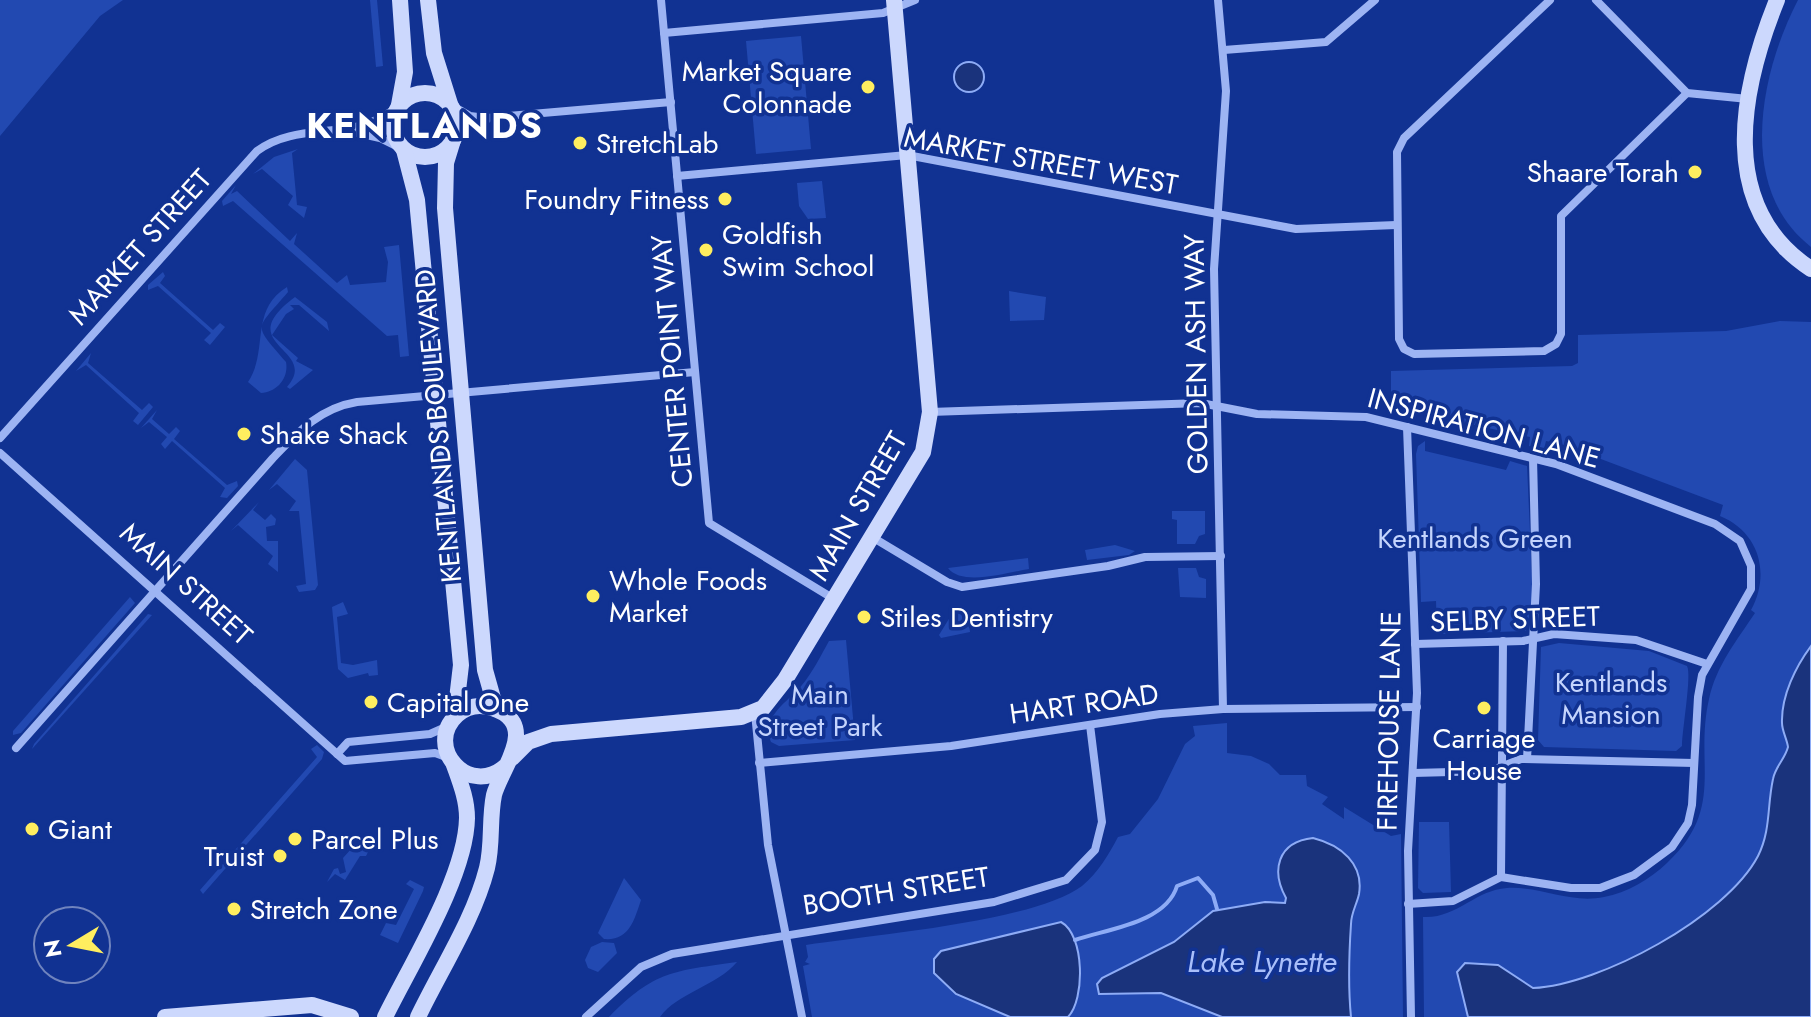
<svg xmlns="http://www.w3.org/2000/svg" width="1811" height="1017" viewBox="0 0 1811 1017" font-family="Jost,sans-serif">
<rect width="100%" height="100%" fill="#113292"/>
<g fill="#2249b1">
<polygon points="0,0 123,0 100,16 0,136"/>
<polygon points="370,0 377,0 383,66 376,67"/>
<path d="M1798,0H1811V247C1736,189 1760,73 1798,0Z"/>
<polygon points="801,36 811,149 756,154 746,41"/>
<polygon points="298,149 292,153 297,205 307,207 304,218 288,205 293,196 262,169 253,174 274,157"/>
<polygon points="822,181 826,218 808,219 799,206 797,183"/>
<polygon points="236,185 231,194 237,191 290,241 297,233 294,244 337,283 347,275 350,285 386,282 388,262 384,247 399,245 409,356 400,357 398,335 387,336 233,201 223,206 222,201"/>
<polygon points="163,272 165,276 160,283 213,330 220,323 225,327 210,345 204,340 211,333 158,286 148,290 148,285"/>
<path d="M287,287L288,292C254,332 253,323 286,362C289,378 277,392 261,393L248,382C269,351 249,310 287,287Z"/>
<polygon points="1009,291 1046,297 1044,320 1010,321"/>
<path d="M295,297L327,322L329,331L299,305H290L294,309L286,314L272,335L298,358L296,361L313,370L290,389L287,387C321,348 229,346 295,297Z"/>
<path d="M1780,321L1811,322V1017H1424L1423,917C1456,919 1475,890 1507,888C1540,886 1570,904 1604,897C1627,893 1650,879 1667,863C1726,807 1694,765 1709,699C1716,666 1737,640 1755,613L1751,610C1771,573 1759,532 1720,516L1723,505L1561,444L1546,441L1544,449L1529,446L1530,437L1391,407V371L1572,366L1578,363V335L1726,331Z"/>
<polygon points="91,353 88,363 142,410 149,403 153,407 138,425 133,421 139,413 86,365 76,371"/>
<polygon points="157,410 152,419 169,434 176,427 180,431 174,439 227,485 237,481 238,486 227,498 220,497 225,488 172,441 165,449 161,444 167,437 149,422 141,428"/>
<polygon points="1425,441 1425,451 1506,470 1510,461 1527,466 1533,598 1526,631 1437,634 1436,601 1421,602 1416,454 1418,446"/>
<polygon points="295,459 307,470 318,585 315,590 299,592 296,586 306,584 299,511 289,511 296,501 277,484 269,490"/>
<polygon points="259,502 253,510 265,520 271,514 276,519 275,525 266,527 267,541 278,541 278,572 268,564 273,556 238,525 231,531"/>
<polygon points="1172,511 1205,511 1205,534 1199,536 1195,544 1177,544 1177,520 1172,519"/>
<polygon points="1115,545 1135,551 1129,555 1087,560 1085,550"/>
<path d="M1028,558L1029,569C1009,572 962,587 948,568Z"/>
<polygon points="1178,568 1196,568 1199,577 1206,579 1206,598 1180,597"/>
<polygon points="130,597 135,603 21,733 13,735 13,731"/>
<polygon points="343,602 348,614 337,617 341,663 353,665 377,660 378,675 369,676 368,673 348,678 338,669 332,607"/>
<polygon points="955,609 967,610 970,632 941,638 939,635"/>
<polygon points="148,614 152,615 32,749 34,744"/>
<path d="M846,640L855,740L779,746L771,742C760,717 788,702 802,685C813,672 821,655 829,641Z"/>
<path d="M1559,643L1649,651L1687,666C1692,675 1682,730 1682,746L1676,751L1544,747L1538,740L1541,647Z"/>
<path d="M1227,723V753L1251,756L1269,764L1280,775H1306L1307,786L1328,797L1322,804L1344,819V807L1391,836L1401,834L1403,1017H812L803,966L810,964L805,962L808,957L806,945C871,935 1034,922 1082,886C1098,873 1109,854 1118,837L1130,834L1158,799L1185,744L1195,736L1193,726Z"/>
<polygon points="317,745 324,752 322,759 203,894 200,890 317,757 311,749"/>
<polygon points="1419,822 1449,822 1451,892 1423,893 1418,888"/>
<polygon points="369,843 371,846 366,856 360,856 345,880 335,874 327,882 334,869 338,868 340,874 346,872 343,858 352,848 360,851"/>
<path d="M624,878L641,900C634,921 629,941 604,939L598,933Z"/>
<polygon points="410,880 424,887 423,891 398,943 380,935 386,923 396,925 414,889 406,884"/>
<polygon points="602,942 614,943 617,953 598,972 588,968 585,960 591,947"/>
<path d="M737,962C717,986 677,993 660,1017H609C655,970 675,971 737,962Z"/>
</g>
<g fill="#1a337c" stroke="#8eacf6" stroke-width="2">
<circle cx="969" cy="77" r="15"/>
<path d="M1811,646V1017H1468L1457,972L1465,963L1498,965L1533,988C1600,985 1726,917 1758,856C1771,830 1767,806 1773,779C1775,767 1785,759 1788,747C1787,739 1782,731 1782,723C1781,696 1796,666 1811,646Z"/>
<path d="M1313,838C1341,845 1364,864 1359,894C1357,904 1351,913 1351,924C1349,954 1348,987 1351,1017H1222L1161,993L1099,994L1097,984L1102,978L1174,942L1213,911L1265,902L1285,903L1286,898C1271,871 1277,842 1313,838Z"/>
<path d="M1061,922C1085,935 1085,1000 1068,1017H1010L956,994L934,973V959L941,951Z"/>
</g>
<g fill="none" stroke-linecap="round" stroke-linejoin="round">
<path stroke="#8eacf6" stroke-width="4" d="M1075,940C1107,929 1166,923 1177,886L1198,878L1213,895L1217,909"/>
<g stroke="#9db4f3" stroke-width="8">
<polyline points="661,0 709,523 834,599"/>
<polyline points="1218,0 1226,91 1214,269 1223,709"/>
<polyline points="1550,0 1404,138 1397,152 1399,339 1404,349 1414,354 1544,351 1556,344 1561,334 1561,216 1687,93"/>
<polyline points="1596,0 1687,93 1748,99"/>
<polyline points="664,33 883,13 915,0"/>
<polyline points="1224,50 1326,42 1375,0"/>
<polyline points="451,105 470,116 486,118 671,102"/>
<polyline points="353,132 380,138 404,150"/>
<polyline points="454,137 472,124 486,120"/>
<polyline points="677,176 907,155 1296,229 1396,225"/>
<polyline points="930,412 1201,403 1257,414 1366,417 1556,464 1715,524 1740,541 1751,566 1751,589 1702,675 1698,697 1692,805 1688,823 1672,847 1634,875 1600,888 1571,888 1501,877 1453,901 1408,904"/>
<polyline points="1407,427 1417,693 1408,851 1411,1017"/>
<path d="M0,438L257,151C300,119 358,144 399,105"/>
<polyline points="0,453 345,761 435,753 446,757"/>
<polyline points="872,537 947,582 962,587 1108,566 1145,557 1221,556"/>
<polyline points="1415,644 1523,641 1554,634 1636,640 1707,664"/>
<polyline points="755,713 768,845 802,1017"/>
<path d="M16,748L273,458C298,432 320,408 357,402L695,372"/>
<polyline points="337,754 348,742 430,734 448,726"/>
<polyline points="1527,759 1536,584 1533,458"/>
<polyline points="759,763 951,746 1160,714 1223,709 1417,707"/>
<polyline points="1413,773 1490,771 1521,759 1694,763"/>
<polyline points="1501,877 1503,641"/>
<polyline points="586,1017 641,967 672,954 994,902 1066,880 1095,850 1102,822 1090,725"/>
</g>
<g stroke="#ccd8fd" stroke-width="16">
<polyline points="428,0 434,53 450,104"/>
<path d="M1777,0C1741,89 1716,207 1811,269"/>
<circle cx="425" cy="125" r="32"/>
<polyline points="399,105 405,72 400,0"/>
<polyline points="454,137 446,163 445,208 485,670 496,709"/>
<polyline points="404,150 417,200 461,665 455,716"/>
<polyline points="512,758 528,742 551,734 741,717 763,708 785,680 923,452 930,412 894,0"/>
<polyline points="165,1017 312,1005 351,1017"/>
<path d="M385,1017C411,964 466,876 467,818C467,799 460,782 454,765"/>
<path d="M418,1017C441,969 474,919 487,868C493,844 489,819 494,795C501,768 541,724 492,708C480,704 467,706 457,715C423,746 469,800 507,765"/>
</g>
</g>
<g fill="#ffee5f" stroke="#113292" stroke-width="3">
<circle cx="868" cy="87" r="8"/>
<circle cx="580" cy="143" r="8"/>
<circle cx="1695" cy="172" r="8"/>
<circle cx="725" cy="199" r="8"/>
<circle cx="706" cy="250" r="8"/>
<circle cx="244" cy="434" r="8"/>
<circle cx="593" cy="596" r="8"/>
<circle cx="864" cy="617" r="8"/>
<circle cx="371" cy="702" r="8"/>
<circle cx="1484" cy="708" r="8"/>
<circle cx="32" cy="829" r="8"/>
<circle cx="295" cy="839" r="8"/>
<circle cx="280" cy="856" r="8"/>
<circle cx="234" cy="909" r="8"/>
</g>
<g text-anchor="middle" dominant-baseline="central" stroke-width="7" stroke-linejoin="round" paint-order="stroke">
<g font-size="28" fill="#fff" stroke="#113292" text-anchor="start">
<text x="852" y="71" text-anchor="end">Market Square<tspan x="852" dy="32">Colonnade</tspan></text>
<text x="596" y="143">StretchLab</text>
<text x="1679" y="172" text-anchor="end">Shaare Torah</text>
<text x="709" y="199" text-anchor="end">Foundry Fitness</text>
<text x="722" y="234">Goldfish<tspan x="722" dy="32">Swim School</tspan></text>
<text x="260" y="434">Shake Shack</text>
<text x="609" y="580">Whole Foods<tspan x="609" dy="32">Market</tspan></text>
<text x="880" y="617">Stiles Dentistry</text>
<text x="387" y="702">Capital One</text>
<text x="1484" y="738" text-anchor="middle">Carriage<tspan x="1484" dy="32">House</tspan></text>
<text x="48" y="829">Giant</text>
<text x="311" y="839">Parcel Plus</text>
<text x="264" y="856" text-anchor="end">Truist</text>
<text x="250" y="909">Stretch Zone</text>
</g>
<g font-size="28" fill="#fff" stroke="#113292">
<text transform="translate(1041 161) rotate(10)">MARKET STREET WEST</text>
<text transform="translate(140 247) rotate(-48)">MARKET STREET</text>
<text transform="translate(1196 354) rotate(-91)">GOLDEN ASH WAY</text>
<text transform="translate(672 361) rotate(-95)">CENTER POINT WAY</text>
<text transform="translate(438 426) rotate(-95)">KENTLANDS BOULEVARD</text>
<text transform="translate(1484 428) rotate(15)">INSPIRATION LANE</text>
<text transform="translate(858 506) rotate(-60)">MAIN STREET</text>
<text transform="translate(186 584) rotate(42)">MAIN STREET</text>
<text transform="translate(1515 619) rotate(-2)">SELBY STREET</text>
<text transform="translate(1084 704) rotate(-8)">HART ROAD</text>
<text transform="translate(1389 721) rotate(-89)">FIREHOUSE LANE</text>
<text transform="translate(896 891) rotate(-9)">BOOTH STREET</text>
</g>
<g font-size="28" fill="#c4d4fd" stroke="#113292">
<text x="1475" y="538">Kentlands Green</text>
<text x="1611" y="682">Kentlands<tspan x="1611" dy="32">Mansion</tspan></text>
<text x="820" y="694">Main<tspan x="820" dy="32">Street Park</tspan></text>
</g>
<g font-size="30" font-style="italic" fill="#a9bffa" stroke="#113292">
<text x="1262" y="961">Lake Lynette</text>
</g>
<g font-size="36" font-weight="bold" letter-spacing="2" fill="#fff" stroke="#113292">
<text x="425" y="125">KENTLANDS</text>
</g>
</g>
<g transform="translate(72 945) rotate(260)"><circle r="38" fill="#113292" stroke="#7084be" stroke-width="2"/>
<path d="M0-6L14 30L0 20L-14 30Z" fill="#ffee5f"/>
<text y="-12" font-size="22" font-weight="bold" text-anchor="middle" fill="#ffffff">N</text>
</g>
</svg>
